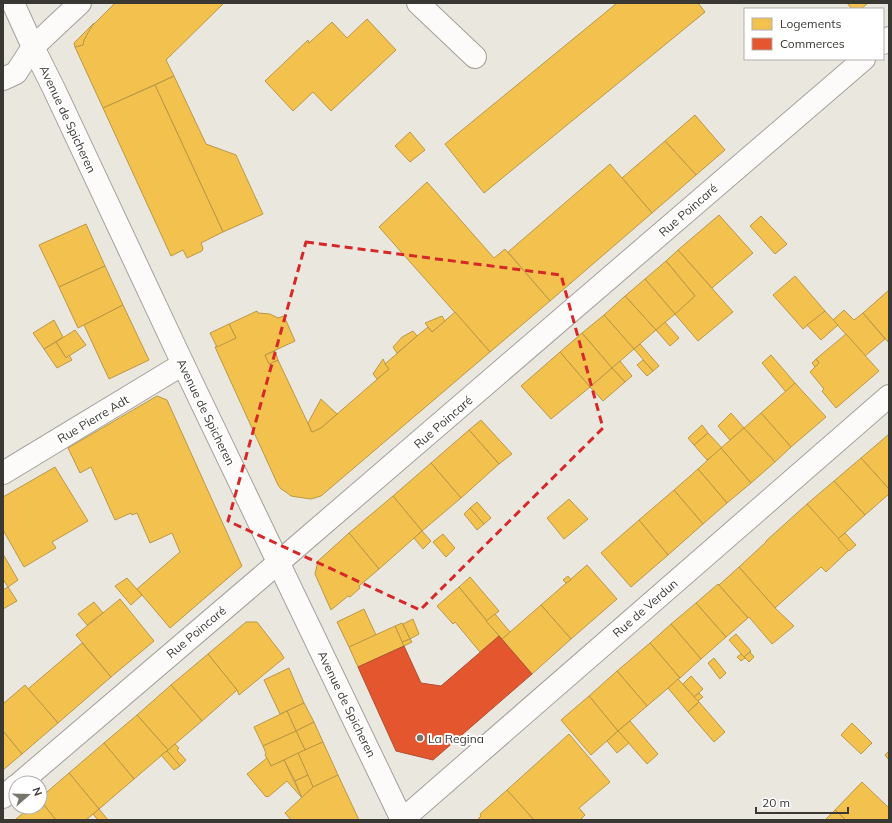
<svg xmlns="http://www.w3.org/2000/svg" width="892" height="823" viewBox="0 0 892 823" font-family="Mulish,sans-serif">
<rect width="100%" height="100%" fill="#eae7df"/>
<g fill="#f2c14e" stroke="#bb9846">
<polygon points="115,3 224,3 166,60 174,76 103,108 75,47 83,45 84,40 90,28"/>
<polygon points="617,3 698,3 705,12 484,193 445,144"/>
<polygon points="847,3 868,3 861,9 852,9"/>
<polygon points="367,19 396,50 331,111 313,92 293,111 265,81 308,40 309,43 332,22 347,38"/>
<polygon points="94,23 89,31 84,40 83,45 75,47 74,43"/>
<polygon points="174,76 206,144 236,155 263,214 223,232 155,85"/>
<polygon points="155,85 223,232 201,243 203,248 202,251 187,258 183,250 171,256 103,108"/>
<polygon points="695,115 725,150 696,175 665,141"/>
<polygon points="410,132 425,150 410,162 395,146"/>
<polygon points="665,141 696,175 652,213 622,178"/>
<polygon points="610,164 652,213 550,301 508,252"/>
<polygon points="427,182 494,258 505,249 550,301 490,352 379,227"/>
<polygon points="719,215 753,253 712,288 678,250"/>
<polygon points="761,216 787,244 775,254 750,226"/>
<polygon points="86,224 105,266 59,287 39,245"/>
<polygon points="678,250 733,312 698,341 675,314 695,296 666,261"/>
<polygon points="666,261 695,296 675,314 645,279"/>
<polygon points="105,266 123,305 78,328 59,287"/>
<polygon points="795,276 825,311 803,329 773,295"/>
<polygon points="645,279 675,314 656,330 625,296"/>
<polygon points="889,290 889,343 863,313"/>
<polygon points="625,296 656,330 634,349 604,315"/>
<polygon points="123,305 149,360 109,379 84,325"/>
<polygon points="844,310 854,320 863,313 885,339 865,356 833,320"/>
<polygon points="257,311 258,313 270,314 278,318 284,316 295,341 265,355 269,364 278,360 312,432 321,428 389,369 385,364 417,336 428,327 432,332 455,312 490,352 321,496 311,499 297,497 291,496 286,492 281,489 278,485 215,347 236,338 229,324"/>
<polygon points="825,311 838,325 821,340 807,325"/>
<polygon points="604,315 634,349 612,368 582,333"/>
<polygon points="442,316 445,321 432,332 425,323"/>
<polygon points="54,320 63,337 44,349 33,333"/>
<polygon points="665,322 679,338 670,346 656,330"/>
<polygon points="229,324 236,338 217,347 210,333"/>
<polygon points="75,330 86,345 66,358 56,342"/>
<polygon points="413,331 417,336 397,353 393,347 402,337"/>
<polygon points="582,333 612,368 590,387 560,352"/>
<polygon points="846,334 879,371 836,408 822,391 824,389 810,372 819,363 816,359"/>
<polygon points="56,342 66,358 69,355 72,360 57,368 44,349"/>
<polygon points="640,344 659,366 653,371 634,349"/>
<polygon points="275,351 278,360 269,364 265,355"/>
<polygon points="560,352 590,387 551,419 521,386"/>
<polygon points="771,355 795,383 786,392 762,363"/>
<polygon points="383,359 385,363 385,364 389,369 377,379 373,374"/>
<polygon points="816,359 819,363 815,367 812,363"/>
<polygon points="643,360 653,371 647,376 637,365"/>
<polygon points="620,361 632,376 625,382 612,368"/>
<polygon points="612,368 625,382 603,401 590,387"/>
<polygon points="795,383 826,417 791,447 761,413"/>
<polygon points="157,396 167,400 242,566 170,628 137,589 180,552 172,533 150,543 137,513 132,515 131,513 115,520 91,467 80,473 68,448"/>
<polygon points="321,399 337,414 321,428 312,432 308,423"/>
<polygon points="731,413 744,428 730,440 718,426"/>
<polygon points="761,413 791,447 775,462 744,428"/>
<polygon points="481,420 512,454 499,464 469,430"/>
<polygon points="702,425 708,433 694,445 688,438"/>
<polygon points="744,428 775,462 751,483 721,448"/>
<polygon points="469,430 499,464 461,498 431,463"/>
<polygon points="708,433 722,448 707,460 694,445"/>
<polygon points="888,435 889,436 889,489 861,458"/>
<polygon points="721,448 751,483 727,503 698,469"/>
<polygon points="861,458 889,489 889,494 865,515 834,481"/>
<polygon points="431,463 461,498 422,531 393,496"/>
<polygon points="55,467 88,521 52,542 56,548 24,567 3,530 3,497"/>
<polygon points="698,469 727,503 703,524 674,490"/>
<polygon points="834,481 865,515 838,539 807,504"/>
<polygon points="674,490 703,524 668,555 639,520"/>
<polygon points="393,496 422,531 379,569 349,533"/>
<polygon points="569,499 588,519 564,539 547,518"/>
<polygon points="477,502 491,518 484,524 470,508"/>
<polygon points="807,504 849,550 826,572 821,567 775,608 739,567 766,542 766,541"/>
<polygon points="470,508 484,524 477,530 464,514"/>
<polygon points="639,520 668,555 631,587 601,553"/>
<polygon points="422,531 431,541 423,549 414,538"/>
<polygon points="349,533 379,569 359,586 360,588 350,597 348,596 331,610 315,574 318,561"/>
<polygon points="845,533 856,545 849,551 838,539"/>
<polygon points="443,534 455,548 446,557 433,542"/>
<polygon points="3,554 18,580 8,587 3,579"/>
<polygon points="587,565 617,599 571,639 541,605"/>
<polygon points="739,567 775,608 794,626 772,644 749,617 748,618 719,585"/>
<polygon points="568,576 571,580 566,583 563,580"/>
<polygon points="470,577 499,611 487,621 459,587"/>
<polygon points="127,578 142,595 131,605 115,586"/>
<polygon points="718,584 748,618 726,637 696,603"/>
<polygon points="8,587 17,601 3,609 3,590"/>
<polygon points="459,587 499,636 480,652 455,622 453,624 437,606"/>
<polygon points="120,599 154,641 111,677 76,635"/>
<polygon points="94,602 103,613 87,625 78,614"/>
<polygon points="696,603 726,637 701,659 671,624"/>
<polygon points="541,605 571,639 532,674 502,639"/>
<polygon points="364,609 376,635 349,647 337,622"/>
<polygon points="495,614 510,632 502,639 486,621"/>
<polygon points="413,619 419,634 410,639 403,624"/>
<polygon points="246,622 257,622 281,653 284,658 239,695 237,690 208,654"/>
<polygon points="402,623 410,639 402,642 395,626"/>
<polygon points="671,624 701,659 680,678 650,643"/>
<polygon points="395,626 404,646 358,667 349,647"/>
<polygon points="736,634 751,651 744,657 729,640"/>
<polygon points="410,639 412,642 404,646 402,642"/>
<polygon points="82,643 111,677 58,723 28,689"/>
<polygon points="650,643 680,678 647,706 617,671"/>
<polygon points="750,652 754,657 749,662 744,657"/>
<polygon points="208,654 237,690 202,721 171,685"/>
<polygon points="741,654 745,658 741,661 737,657"/>
<polygon points="714,658 726,673 720,679 708,663"/>
<polygon points="289,668 304,703 280,714 264,680"/>
<polygon points="617,671 647,706 618,731 589,696"/>
<polygon points="691,676 703,689 694,697 683,684"/>
<polygon points="678,679 699,702 688,712 668,688"/>
<polygon points="25,685 58,723 22,754 3,731 3,701 4,703"/>
<polygon points="171,685 202,721 168,750 137,715"/>
<polygon points="699,693 703,697 698,701 694,697"/>
<polygon points="589,696 618,731 591,755 561,720"/>
<polygon points="699,702 725,732 714,742 688,712"/>
<polygon points="304,703 314,722 296,731 287,711"/>
<polygon points="287,711 296,731 263,746 254,727"/>
<polygon points="137,715 168,750 134,779 104,743"/>
<polygon points="630,721 658,754 647,764 618,731"/>
<polygon points="314,722 323,742 305,750 296,731"/>
<polygon points="852,723 872,743 861,754 841,735"/>
<polygon points="3,731 22,754 3,770"/>
<polygon points="296,731 305,750 271,766 265,755 266,753 263,746"/>
<polygon points="618,731 629,743 617,753 607,741"/>
<polygon points="569,734 610,782 579,808 585,815 580,820 534,820 507,790"/>
<polygon points="323,742 338,775 313,787 298,753"/>
<polygon points="104,743 134,779 99,809 69,773"/>
<polygon points="175,744 179,748 177,750 186,760 180,766 167,751"/>
<polygon points="167,751 180,766 174,770 161,755"/>
<polygon points="889,751 889,760 885,755"/>
<polygon points="298,753 308,775 295,781 284,760"/>
<polygon points="267,758 271,766 284,760 302,798 287,781 268,797 267,796 266,797 247,774"/>
<polygon points="69,773 99,809 86,820 56,820 40,800 40,798"/>
<polygon points="308,775 313,787 302,798 295,781"/>
<polygon points="338,775 359,820 291,820 285,813 313,787"/>
<polygon points="862,782 889,808 889,820 846,820 835,810"/>
<polygon points="507,790 534,820 477,820 481,816 480,814"/>
<polygon points="40,800 56,820 15,820 30,807 40,807"/>
<polygon points="99,809 108,820 98,820 93,814"/>
<polygon points="835,810 846,820 825,820"/>
</g>
<polygon fill="#e4572e" stroke="#b14e30" points="499,636 532,674 433,760 396,751 358,667 404,646 421,683 441,686"/>
<g fill="none" stroke-linecap="round" stroke-linejoin="round">
<g stroke="#a2a09a" stroke-width="24">
<g id="minor">
<polyline points="13,3 33,47 54,89 183,364 402,820"/>
<polyline points="418,3 475,57"/>
<polyline points="883,43 889,38"/>
<polyline points="3,79 16,73 33,47 80,3"/>
<polyline points="3,473 183,364"/>
<polyline points="20,783 279,562 864,59"/>
<polyline points="3,797 16,786"/>
</g>
</g>
<g stroke="#a2a09a" stroke-width="24">
<polyline id="major" points="402,820 889,396"/>
</g>
<use href="#minor" stroke="#fcfbfa" stroke-width="22"/>
<use href="#major" stroke="#fcfbfa" stroke-width="22"/>
</g>
<path fill="none" stroke="#d62828" stroke-width="3" stroke-dasharray="8 5" stroke-linejoin="round" d="M306,242L561,275L603,428L420,610L228,521Z"/>
<circle fill="#78756f" stroke="#fff" stroke-width="1.5" cx="420" cy="738" r="4"/>
<g text-anchor="middle" dominant-baseline="central" stroke-width="4" stroke-linejoin="round" paint-order="stroke">
<g font-size="12" fill="#3a3833" stroke="#fff">
<text transform="translate(68 119) rotate(65)">Avenue de Spicheren</text>
<text transform="translate(688 210) rotate(-41)">Rue Poincaré</text>
<text transform="translate(206 412) rotate(64)">Avenue de Spicheren</text>
<text transform="translate(93 419) rotate(-31)">Rue Pierre Adt</text>
<text transform="translate(443 422) rotate(-41)">Rue Poincaré</text>
<text transform="translate(645 608) rotate(-41)">Rue de Verdun</text>
<text transform="translate(196 632) rotate(-40)">Rue Poincaré</text>
<text transform="translate(347 704) rotate(64)">Avenue de Spicheren</text>
</g>
<g font-size="12" fill="#3a3833" stroke="#fff" text-anchor="start">
<text x="428" y="738">La Regina</text>
</g>
</g>
<rect width="892" height="823" fill="none" stroke="#3a3833" stroke-width="8"/>
<rect x="744" y="8" width="140" height="52" fill="#ffffff" stroke="#b0afad"/>
<rect x="752" y="18" width="20" height="12" fill="#f2c14e" stroke="#b0afad"/>
<text x="780" y="28" font-size="12" fill="#3a3833">Logements</text>
<rect x="752" y="38" width="20" height="12" fill="#e4572e" stroke="#b0afad"/>
<text x="780" y="48" font-size="12" fill="#3a3833">Commerces</text>
<g transform="translate(28 795) rotate(70)"><circle r="19" fill="#ffffff" stroke="#b0afad"/>
<path d="M0-3L7 15L0 10L-7 15Z" fill="#78756f"/>
<text y="-6" font-size="11" font-weight="bold" text-anchor="middle" fill="#3a3833">N</text>
</g>
<path d="M756 807v6h92v-6" fill="none" stroke="#3a3833" stroke-width="2"/>
<text x="762" y="807" font-size="12" fill="#3a3833" stroke="#ffffff" stroke-width="3" paint-order="stroke">20 m</text>
</svg>
